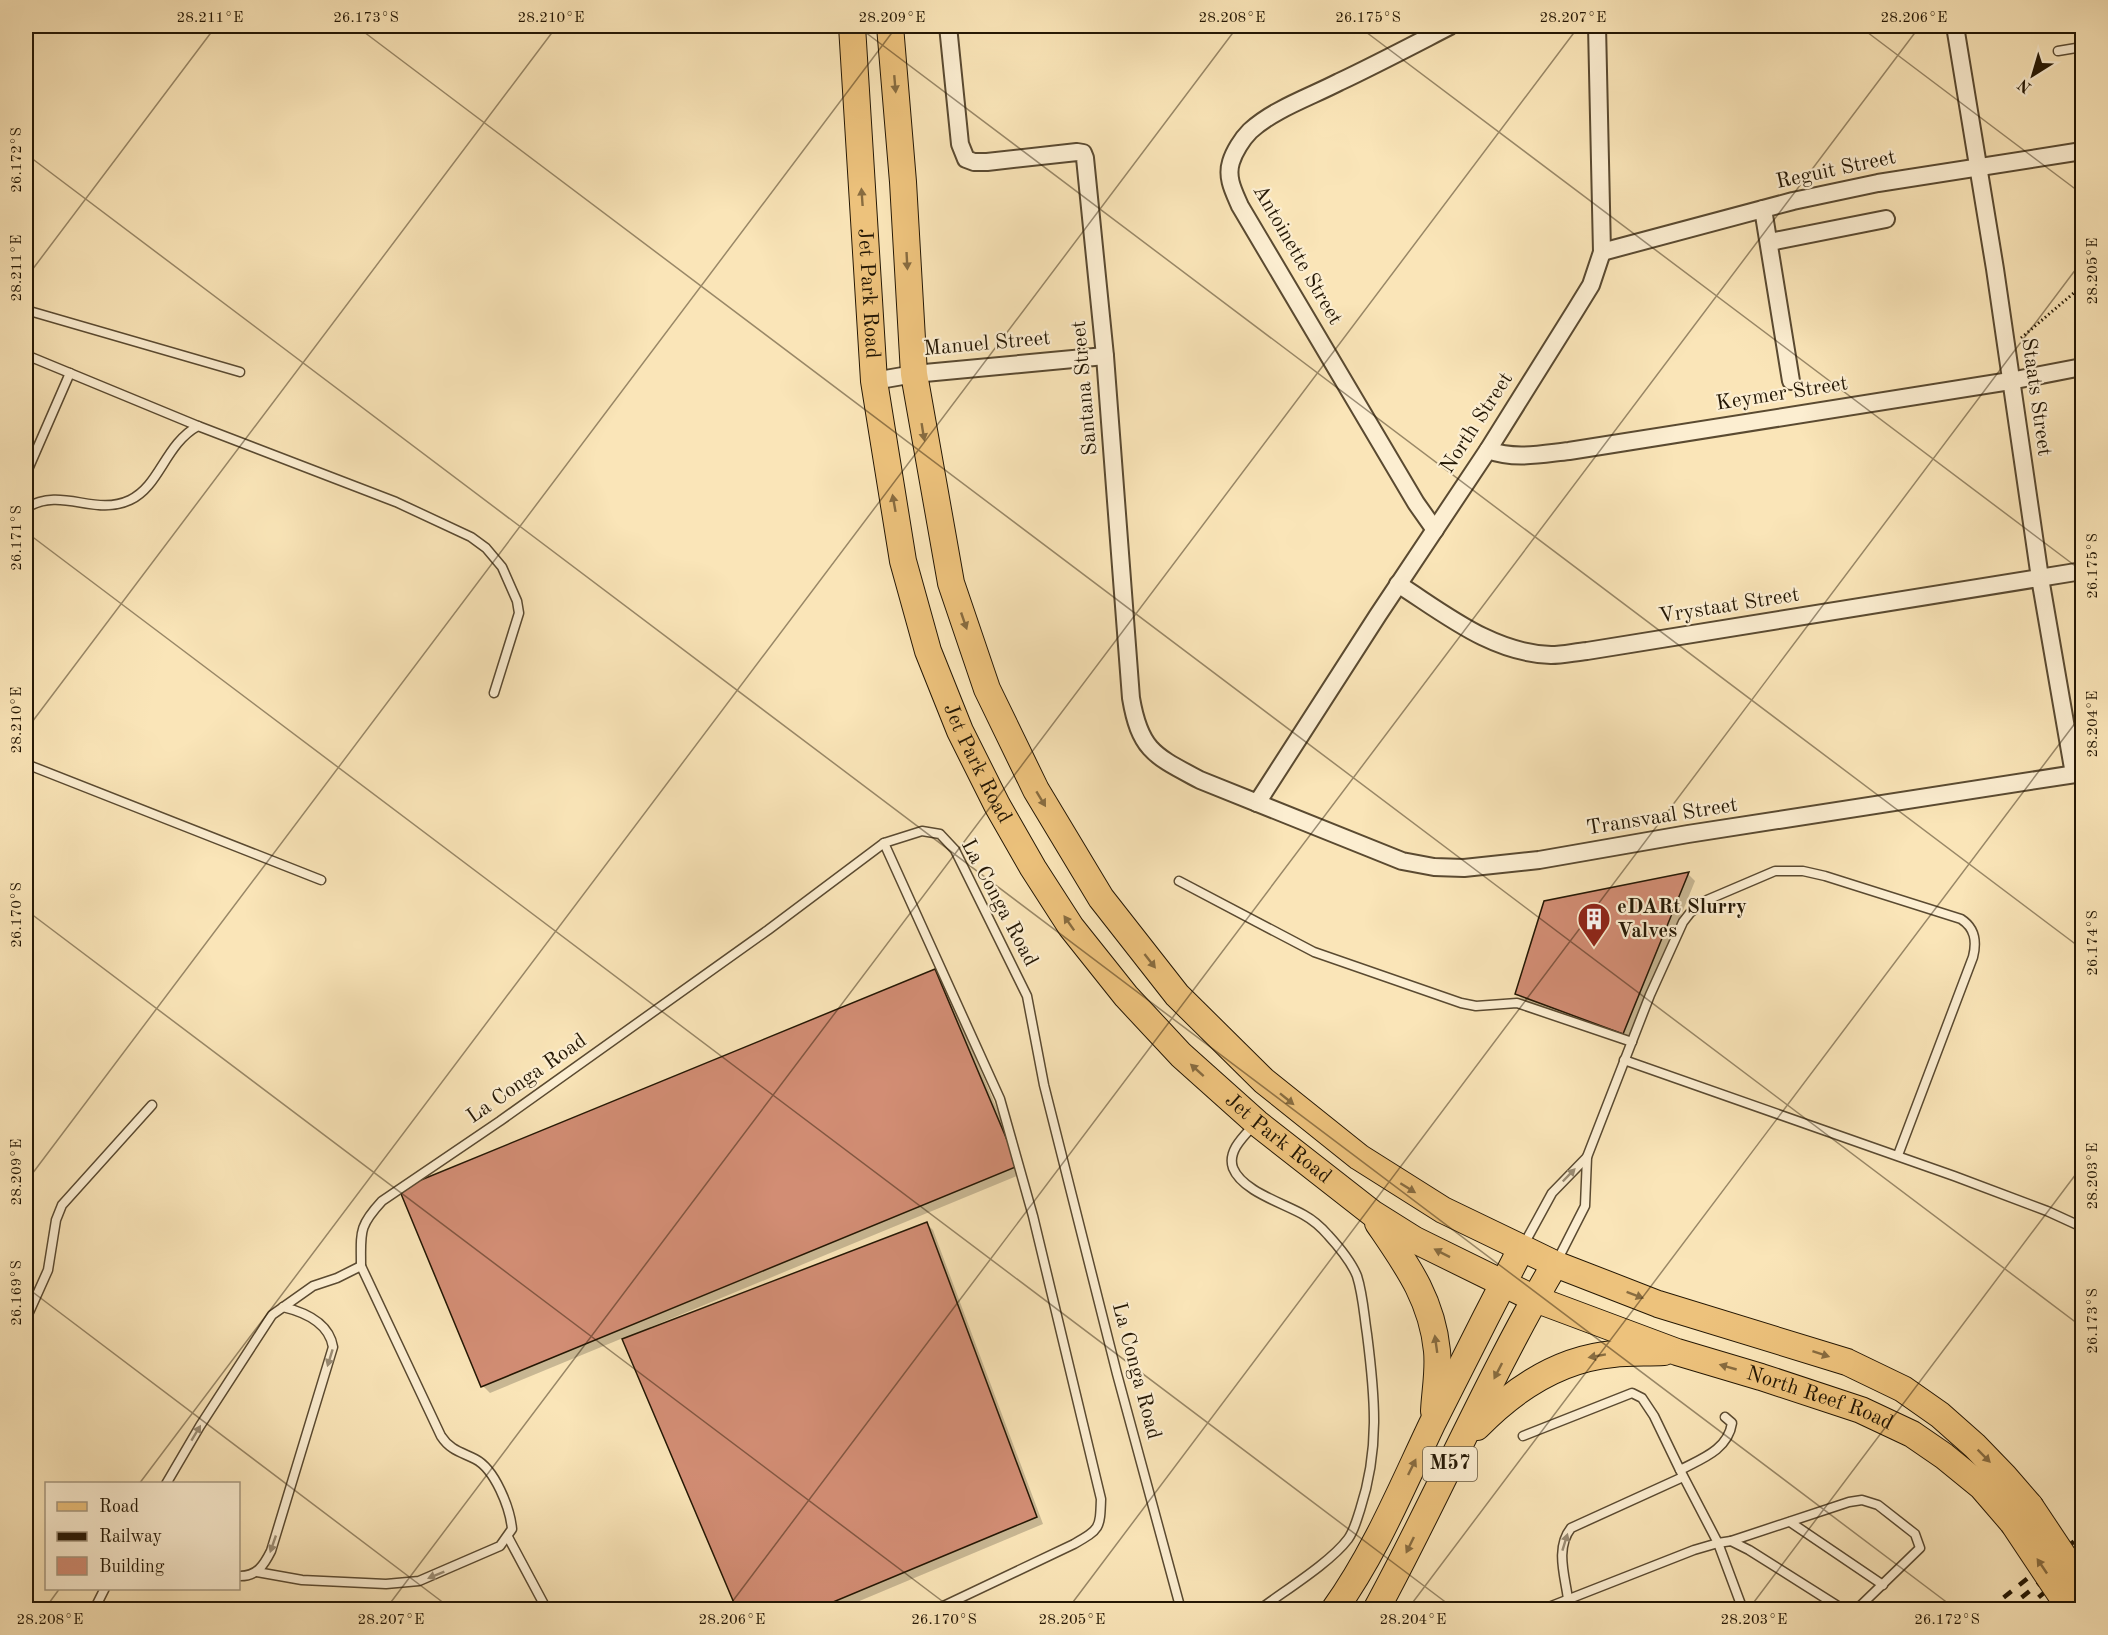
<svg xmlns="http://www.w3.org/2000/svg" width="2108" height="1635" viewBox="0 0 2108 1635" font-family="'Old Standard TT',serif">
<rect width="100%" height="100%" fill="#fae5b8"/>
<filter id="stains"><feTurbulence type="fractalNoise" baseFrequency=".00333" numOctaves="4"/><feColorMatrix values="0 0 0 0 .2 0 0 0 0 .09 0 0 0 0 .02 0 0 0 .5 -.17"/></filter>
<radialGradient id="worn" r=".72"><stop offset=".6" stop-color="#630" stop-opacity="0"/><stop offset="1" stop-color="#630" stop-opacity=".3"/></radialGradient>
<g fill="#0003">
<polygon points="1688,874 1695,881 1630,1040 1524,1001 1517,994"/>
<polygon points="935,971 942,978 1024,1173 651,1327 652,1329 926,1223 933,1230 1043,1524 838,1610 739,1610 623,1338 490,1393 483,1386"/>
</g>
<g fill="#d28d74" stroke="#241704" stroke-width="1.5">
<polygon points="1689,872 1623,1034 1515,994 1544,901"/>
<polygon points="935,969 1018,1166 481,1387 399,1189"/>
<polygon points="927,1222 1037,1517 814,1610 737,1610 622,1339"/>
</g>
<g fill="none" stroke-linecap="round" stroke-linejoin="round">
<g stroke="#5a4a31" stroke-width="11">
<g id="service">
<polyline points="2058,51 2082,47"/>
<polyline points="26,310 240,372"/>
<polyline points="26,355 198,426"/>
<polyline points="26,474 70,373"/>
<path d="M26,508C62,486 94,517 130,500C160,486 165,444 198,426L396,502L471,537L486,548L502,567L517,601L519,613L494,693"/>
<polyline points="26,764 321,880"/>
<path d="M884,843L1000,1099L1033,1216L1101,1499C1100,1529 1100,1529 1074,1544L935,1610"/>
<polyline points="1179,881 1314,952 1461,1003 1476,1006 1517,1003 1632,1042"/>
<polyline points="1624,1060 1954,1176 2047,1211 2082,1227"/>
<path d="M1254,1125C1244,1136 1227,1151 1233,1168C1242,1191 1283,1203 1304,1215C1313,1220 1321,1227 1328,1235C1339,1247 1351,1261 1357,1276C1363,1295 1364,1315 1367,1334C1375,1397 1380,1449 1360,1510C1357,1519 1354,1531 1348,1539C1330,1563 1284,1591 1259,1610"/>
<polyline points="1523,1246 1552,1193 1587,1157"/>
<path d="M1556,1263L1585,1206L1587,1157L1650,995L1683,922L1690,913L1707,900L1775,871H1803L1825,876L1961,919C1975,928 1977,941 1973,957L1898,1155"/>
<path d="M361,1266C361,1232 358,1227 382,1201L500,1121L768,930L884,843L922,831L940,834L955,850L1027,996L1044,1085L1117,1374L1181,1610"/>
<polyline points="26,1319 48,1270 56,1220 62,1205 152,1105"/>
<polyline points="1523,1436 1632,1393 1642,1398 1654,1416 1680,1470 1718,1543 1694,1550 1541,1610"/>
<path d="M1680,1470C1701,1459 1728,1450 1732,1423L1725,1417"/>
<path d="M166,1484L200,1426L272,1315L313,1286L337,1278L361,1266L441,1436C450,1450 461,1452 475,1459C495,1469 510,1508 512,1529L500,1546L419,1581L386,1584L302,1580L257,1572"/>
<polyline points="1790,1522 1883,1585"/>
<polyline points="508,1537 547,1610"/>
<polyline points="1731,1541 1849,1502 1862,1500 1878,1505 1915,1534 1920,1548 1856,1610"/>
<path d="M238,1576C257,1577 264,1565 271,1551L333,1347C329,1323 304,1312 283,1307"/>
<path d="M1568,1599C1565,1576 1555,1548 1571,1528L1683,1477"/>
<polyline points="94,1610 105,1588"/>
<polyline points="1743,1610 1718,1543 1731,1541 1749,1550 1844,1610"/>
</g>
</g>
<g stroke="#5a4a31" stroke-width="20">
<g id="minor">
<path d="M948,26L960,144L966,159L974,162H987L1077,152L1083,153L1085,158L1105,356L1131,698C1140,751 1155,756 1200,780L1402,861L1434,867L1464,868L1539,860L1688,834L2082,773"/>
<polyline points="1955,26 1995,269 2040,578 2074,774"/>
<polyline points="1763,209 1791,381"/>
<polyline points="1770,242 1886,219"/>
<polyline points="1602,252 1793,201 1878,183 2082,151"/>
<polyline points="874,381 914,374 1105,356"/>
<path d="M1488,450C1515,460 1541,454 1569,451L2010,381L2082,367"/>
<path d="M1435,530L1416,503L1240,206C1234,192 1226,178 1231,162C1234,152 1242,139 1250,131C1274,109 1310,97 1339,82C1377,64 1413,45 1450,26"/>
<path d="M1398,584C1445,614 1492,653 1551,655C1563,655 1575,652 1587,651L2082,571"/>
<polyline points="1257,803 1378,615 1488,450 1575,311 1591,285 1602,252 1597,26"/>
</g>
</g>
<g stroke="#241704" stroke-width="28">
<g id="primary">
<path id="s1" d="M852,26L874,381L903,561L928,651L960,731L997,805L1033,868L1071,927L1126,996L1181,1055L1257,1123L1372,1213L1415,1240L1535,1299L1677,1352L1761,1377L1861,1410L1912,1434L1944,1456L1982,1487L2013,1523"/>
<polyline points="890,26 903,182 914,374 951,583 987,689 1036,790 1101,898 1177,995 1264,1081 1359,1157 1443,1210 1555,1264 1658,1304 1847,1362 1903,1389 1940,1415 1975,1446 2004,1476 2030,1506"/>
<path d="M1378,1223C1406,1264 1432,1299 1437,1351C1439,1371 1435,1391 1434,1411"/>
<path d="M1477,1427C1514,1389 1559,1359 1613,1354C1630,1352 1647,1353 1664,1352"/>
<path d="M1334,1610C1375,1553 1402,1487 1432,1424C1461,1366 1491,1307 1521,1249"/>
<path d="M1376,1610C1438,1496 1489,1376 1555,1264"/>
</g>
</g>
<polyline stroke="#241704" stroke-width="3" stroke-dasharray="1.5 3" stroke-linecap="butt" points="2021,338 2082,286"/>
<use href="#service" stroke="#fceed1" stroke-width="8"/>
<use href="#minor" stroke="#fceed1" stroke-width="16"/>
<use href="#primary" stroke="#edc27c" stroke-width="26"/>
<g stroke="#241704" stroke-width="4.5" stroke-dasharray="10 10" stroke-linecap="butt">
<polyline points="1988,1610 2082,1535"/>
<polyline points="2006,1610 2082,1549"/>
<polyline points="2023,1610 2082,1562"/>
<polyline points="2040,1610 2082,1576"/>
</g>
<g stroke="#241704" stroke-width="28" stroke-linecap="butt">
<g id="primary-bridge">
<polyline points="2030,1506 2082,1584"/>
<polyline points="2013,1523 2071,1610"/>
</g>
</g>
<use href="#primary-bridge" stroke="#edc27c" stroke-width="26"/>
</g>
<defs><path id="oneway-solid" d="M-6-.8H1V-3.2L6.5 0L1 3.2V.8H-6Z" transform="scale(1.5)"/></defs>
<g fill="#886c40">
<use href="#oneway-solid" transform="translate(895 84) rotate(85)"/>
<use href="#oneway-solid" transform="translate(862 197) rotate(-94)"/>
<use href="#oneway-solid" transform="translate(907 261) rotate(87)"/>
<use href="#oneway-solid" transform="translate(923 432) rotate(81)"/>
<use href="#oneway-solid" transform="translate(894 503) rotate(-100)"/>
<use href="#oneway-solid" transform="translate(964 621) rotate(71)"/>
<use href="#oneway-solid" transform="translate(1041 799) rotate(59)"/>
<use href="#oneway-solid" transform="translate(1069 923) rotate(-125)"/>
<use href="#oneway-solid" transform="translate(1150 961) rotate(52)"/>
<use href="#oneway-solid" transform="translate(1197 1070) rotate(-138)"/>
<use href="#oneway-solid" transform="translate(1287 1099) rotate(39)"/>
<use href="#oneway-solid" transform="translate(1408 1188) rotate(32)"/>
<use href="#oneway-solid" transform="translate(1442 1253) rotate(-153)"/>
<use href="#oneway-solid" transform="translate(1635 1295) rotate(21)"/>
<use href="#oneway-solid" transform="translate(1436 1344) rotate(-98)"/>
<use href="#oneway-solid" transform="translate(1821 1354) rotate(18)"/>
<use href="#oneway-solid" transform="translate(1597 1356) rotate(170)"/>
<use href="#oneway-solid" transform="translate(1728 1367) rotate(-164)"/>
<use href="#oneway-solid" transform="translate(1498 1371) rotate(117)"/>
<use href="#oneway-solid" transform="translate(1984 1456) rotate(45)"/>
<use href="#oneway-solid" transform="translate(1412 1467) rotate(-64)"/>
<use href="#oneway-solid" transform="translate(1410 1545) rotate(116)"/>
<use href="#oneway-solid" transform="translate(2042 1566) rotate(-124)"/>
</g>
<g fill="#9b8d75">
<use href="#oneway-solid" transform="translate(1569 1175) rotate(-46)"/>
<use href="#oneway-solid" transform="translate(330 1358) rotate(107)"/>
<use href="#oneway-solid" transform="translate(196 1433) rotate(-59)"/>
<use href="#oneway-solid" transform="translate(1565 1542) rotate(-73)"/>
<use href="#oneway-solid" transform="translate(273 1544) rotate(109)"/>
<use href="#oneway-solid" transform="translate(436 1575) rotate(158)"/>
</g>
<path fill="none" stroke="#241704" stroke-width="1.5" stroke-opacity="0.45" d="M356,26L2082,1327M857,26L2082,949M1358,26L2082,571M1859,26L2082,194M26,154L1957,1610M26,278L216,26M26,532L1456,1610M26,730L557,26M26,910L954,1610M26,1182L897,26M26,1287L453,1610M139,1484L1238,26M44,1610L60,1588M385,1610L1579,26M726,1610L1920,26M1067,1610L2082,261M1407,1610L2082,714M1748,1610L2082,1166"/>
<defs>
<g id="building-pin" transform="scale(1.725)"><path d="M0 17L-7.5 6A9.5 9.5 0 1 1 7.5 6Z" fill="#8f2418" stroke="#fceed1"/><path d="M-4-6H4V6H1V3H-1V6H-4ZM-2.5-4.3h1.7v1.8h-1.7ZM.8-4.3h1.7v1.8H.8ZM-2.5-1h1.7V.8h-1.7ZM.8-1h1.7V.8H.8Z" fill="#fff"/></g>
</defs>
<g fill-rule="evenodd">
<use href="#building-pin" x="1594" y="919"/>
</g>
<g text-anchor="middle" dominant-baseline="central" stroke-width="4.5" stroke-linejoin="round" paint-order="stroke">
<rect fill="#fceed1" stroke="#655842" stroke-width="1.5" x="1423" y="1447" width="54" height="34" rx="4.5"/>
<g font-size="20" font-weight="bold" fill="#241704">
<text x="1450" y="1464">M57</text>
</g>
<g font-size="21" fill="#241704" stroke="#fceed1">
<text transform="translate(1836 170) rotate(-12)">Reguit Street</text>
<text transform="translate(1297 255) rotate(60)">Antoinette Street</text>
<text stroke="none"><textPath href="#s1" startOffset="268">Jet Park Road</textPath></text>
<text transform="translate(987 344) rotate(-5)">Manuel Street</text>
<text transform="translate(1085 388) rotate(-95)">Santana Street</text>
<text transform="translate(1782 394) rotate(-9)">Keymer Street</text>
<text transform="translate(2036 397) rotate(82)">Staats Street</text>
<text transform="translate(1477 423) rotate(-57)">North Street</text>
<text transform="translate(1729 606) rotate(-9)">Vrystaat Street</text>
<text stroke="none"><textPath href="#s1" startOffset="754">Jet Park Road</textPath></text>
<text transform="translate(1662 817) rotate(-9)">Transvaal Street</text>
<text transform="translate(999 903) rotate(62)">La Conga Road</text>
<text transform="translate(527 1079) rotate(-35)">La Conga Road</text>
<text stroke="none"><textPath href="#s1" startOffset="1240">Jet Park Road</textPath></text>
<text transform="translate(1136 1371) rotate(75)">La Conga Road</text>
<text stroke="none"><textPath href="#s1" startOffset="1846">North Reef Road</textPath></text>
</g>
<g font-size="21" font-weight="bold" fill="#241704" stroke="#fceed1" text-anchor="start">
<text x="1617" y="907">eDARt Slurry<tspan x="1617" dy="24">Valves</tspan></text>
</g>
</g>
<rect width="2108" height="1635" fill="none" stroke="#fae5b8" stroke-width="66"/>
<rect x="45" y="1482" width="195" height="108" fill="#fceed1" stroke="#a6987f" stroke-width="1.5"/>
<rect x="57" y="1502" width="30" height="9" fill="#edc27c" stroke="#a6987f" stroke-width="1.5"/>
<text x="99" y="1512" font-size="18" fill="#241704">Road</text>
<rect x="57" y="1532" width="30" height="9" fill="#241704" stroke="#a6987f" stroke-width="1.5"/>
<text x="99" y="1542" font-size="18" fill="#241704">Railway</text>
<rect x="57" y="1557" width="30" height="18" fill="#d28d74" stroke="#a6987f" stroke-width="1.5"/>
<text x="99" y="1572" font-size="18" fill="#241704">Building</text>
<g transform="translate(2033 75) rotate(217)" stroke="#fceed1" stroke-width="4.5" paint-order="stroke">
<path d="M0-4.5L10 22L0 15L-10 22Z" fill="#241704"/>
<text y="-9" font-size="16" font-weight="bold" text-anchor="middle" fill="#241704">N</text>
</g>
<rect x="33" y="33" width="2042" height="1569" fill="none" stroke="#241704" stroke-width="2"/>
<g font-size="15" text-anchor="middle" fill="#241704">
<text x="210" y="22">28.211°E</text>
<text x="366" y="22">26.173°S</text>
<text x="551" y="22">28.210°E</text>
<text x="892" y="22">28.209°E</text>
<text x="1232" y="22">28.208°E</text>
<text x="1368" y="22">26.175°S</text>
<text x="1573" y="22">28.207°E</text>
<text x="1914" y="22">28.206°E</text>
<text transform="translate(16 160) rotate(-90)" y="5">26.172°S</text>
<text transform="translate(16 268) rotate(-90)" y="5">28.211°E</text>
<text transform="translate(2092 271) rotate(-90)" y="5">28.205°E</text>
<text transform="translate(16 538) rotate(-90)" y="5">26.171°S</text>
<text transform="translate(2092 566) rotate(-90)" y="5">26.175°S</text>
<text transform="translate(16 720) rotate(-90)" y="5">28.210°E</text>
<text transform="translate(2092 724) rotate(-90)" y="5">28.204°E</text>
<text transform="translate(16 915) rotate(-90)" y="5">26.170°S</text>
<text transform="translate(2092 943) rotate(-90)" y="5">26.174°S</text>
<text transform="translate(16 1172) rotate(-90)" y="5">28.209°E</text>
<text transform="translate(2092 1176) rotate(-90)" y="5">28.203°E</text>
<text transform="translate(16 1293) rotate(-90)" y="5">26.169°S</text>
<text transform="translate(2092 1321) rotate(-90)" y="5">26.173°S</text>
<text x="50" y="1624">28.208°E</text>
<text x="391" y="1624">28.207°E</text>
<text x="732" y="1624">28.206°E</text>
<text x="944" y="1624">26.170°S</text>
<text x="1072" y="1624">28.205°E</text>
<text x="1413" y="1624">28.204°E</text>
<text x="1754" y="1624">28.203°E</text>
<text x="1947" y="1624">26.172°S</text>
</g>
<rect width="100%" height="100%" filter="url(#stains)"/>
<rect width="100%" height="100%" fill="url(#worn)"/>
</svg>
